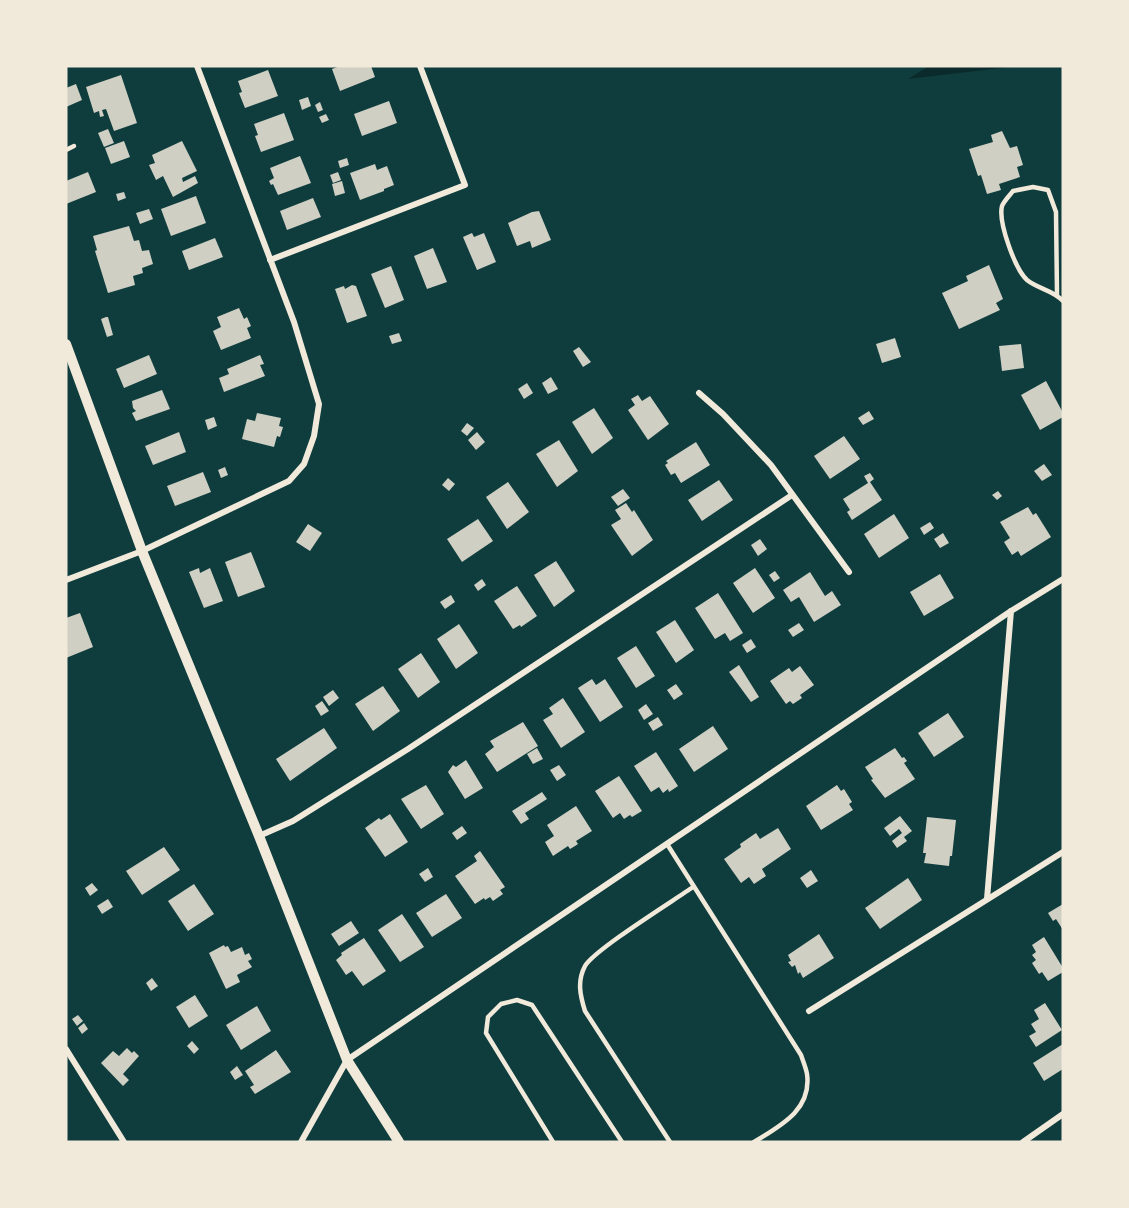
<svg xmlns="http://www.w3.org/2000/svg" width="1129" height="1208" viewBox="0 0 1129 1208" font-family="Figtree,sans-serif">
<rect width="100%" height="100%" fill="#0f3d3e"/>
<polygon fill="#0a2a2b" points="929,66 1019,66 908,79"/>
<g fill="#cfcfc3">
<polygon points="340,66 371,66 375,77 340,91 332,69"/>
<polygon points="268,70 278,96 245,108 239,93 242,92 238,81"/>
<polygon points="121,75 137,123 114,131 106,109 102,110 104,116 100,117 99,111 94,113 86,87"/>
<polygon points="76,84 82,100 66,107 66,88"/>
<polygon points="308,97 311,106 302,110 299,100"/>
<polygon points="389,101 397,123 362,136 354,114"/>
<polygon points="320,102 323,110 318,112 315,105"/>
<polygon points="284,113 294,140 261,152 255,136 258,135 254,124"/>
<polygon points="326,114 329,120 322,123 319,117"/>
<polygon points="108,129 114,143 104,147 98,133"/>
<polygon points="1002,131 1010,148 1017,146 1023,165 1017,167 1020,177 999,184 1001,190 987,194 981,175 978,176 969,149 993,142 991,135"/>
<polygon points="124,141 130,157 111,164 105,148"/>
<polygon points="182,141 197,171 182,178 183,182 195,176 198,183 173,197 163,176 156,180 149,165 155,163 152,155"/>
<polygon points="300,156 311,183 278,195 273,184 271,185 269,181 274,178 270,168"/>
<polygon points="347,158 349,165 340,168 338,161"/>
<polygon points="375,164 377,170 387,166 394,185 384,189 384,191 360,200 350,173"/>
<polygon points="88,172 96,192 66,204 66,181"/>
<polygon points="338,172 341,180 333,183 330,175"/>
<polygon points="342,181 345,193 335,196 332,184"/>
<polygon points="124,192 126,198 118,201 116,194"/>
<polygon points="196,196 206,223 171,236 161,209"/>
<polygon points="313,198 321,217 287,230 280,211"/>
<polygon points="149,209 153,219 140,224 136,213"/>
<polygon points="539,211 551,240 532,248 530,241 517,246 508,223 532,212"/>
<polygon points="129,226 134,241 139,240 142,251 149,250 153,264 142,268 143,273 133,276 135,285 108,293 95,251 97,250 93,236"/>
<polygon points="472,233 474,237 484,233 496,262 477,270 463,237"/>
<polygon points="215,238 223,257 189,270 182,251"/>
<polygon points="433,248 447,282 427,289 414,256"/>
<polygon points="989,265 1003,299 996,303 1000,310 959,329 942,293 968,281 966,276"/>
<polygon points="391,266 404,300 385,308 371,274"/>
<polygon points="352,285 356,286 367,316 347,323 335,289 344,286 345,289"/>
<polygon points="239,308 244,319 247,317 251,326 247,328 251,338 221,350 213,331 221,327 217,317"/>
<polygon points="106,317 108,317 113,335 107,337 101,319"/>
<polygon points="399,333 402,341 392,344 389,336"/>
<polygon points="895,338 901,357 882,363 876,344"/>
<polygon points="1021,344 1024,368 1002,371 999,346"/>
<polygon points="579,347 591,362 583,367 573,351"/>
<polygon points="149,355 157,374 124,388 116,369"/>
<polygon points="260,355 264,364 260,365 265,376 224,392 219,378 229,374 227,369"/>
<polygon points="551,377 558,389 548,394 542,383"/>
<polygon points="1046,381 1063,413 1063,417 1040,430 1021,395"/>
<polygon points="527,383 533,393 524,399 518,389"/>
<polygon points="162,390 170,409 136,421 132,413 136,411 133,408 132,401"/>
<polygon points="638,395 642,401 650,396 669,424 648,440 628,410 635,405 631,399"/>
<polygon points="594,408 613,438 592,454 572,422"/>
<polygon points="869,411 874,419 863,425 858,418"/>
<polygon points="257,413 281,418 279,426 283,427 280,437 277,436 274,447 242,439 247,419 255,421"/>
<polygon points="214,417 217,426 208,430 205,420"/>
<polygon points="467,423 474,428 467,436 461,431"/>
<polygon points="179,432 186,452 153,465 145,446"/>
<polygon points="477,432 485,442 476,450 468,440"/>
<polygon points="844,436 860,459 830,479 814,456"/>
<polygon points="559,440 578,471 557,487 536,454"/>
<polygon points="696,442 710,465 681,483 675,473 671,475 665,465 668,463 666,461"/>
<polygon points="1044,464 1052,475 1042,481 1034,471"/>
<polygon points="225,467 228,475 221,478 218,470"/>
<polygon points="203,472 211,492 175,506 167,486"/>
<polygon points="870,473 874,479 870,482 882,500 852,520 847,512 850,510 843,499 868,483 864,476"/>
<polygon points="448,478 455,484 449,491 442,485"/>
<polygon points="719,480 733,500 702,521 688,500"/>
<polygon points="508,482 529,512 507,529 486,497"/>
<polygon points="623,489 630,498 618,506 611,497"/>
<polygon points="998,491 1002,496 997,500 992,495"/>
<polygon points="626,503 632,512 634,510 653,540 632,556 611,525 621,519 615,510"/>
<polygon points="1028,507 1033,515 1036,513 1051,537 1021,556 1018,551 1012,555 1004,542 1010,538 1000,522"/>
<polygon points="894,514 909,538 879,558 864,534"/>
<polygon points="478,519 493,541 462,562 447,539"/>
<polygon points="930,522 934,528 924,535 920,528"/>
<polygon points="308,524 322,533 310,551 296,542"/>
<polygon points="943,533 949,543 940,548 934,539"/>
<polygon points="760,539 767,549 758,556 751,545"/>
<polygon points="251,552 265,587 238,597 225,562"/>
<polygon points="556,561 575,591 554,607 534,575"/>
<polygon points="199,568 200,573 210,568 223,601 204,608 189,572"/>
<polygon points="755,568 775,598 753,613 733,583"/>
<polygon points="775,571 780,578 774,582 769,575"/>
<polygon points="810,572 825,596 832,591 841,605 814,622 799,597 791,602 783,590"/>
<polygon points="940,574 954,598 924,616 910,592"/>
<polygon points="482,579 486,585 478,591 474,585"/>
<polygon points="517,586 537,616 521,627 520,625 513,629 494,601"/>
<polygon points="718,593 743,633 730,641 725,633 715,639 695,608"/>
<polygon points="451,595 455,602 445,609 440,602"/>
<polygon points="80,613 93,647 66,658 66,618"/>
<polygon points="675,620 694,650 676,663 656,632"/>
<polygon points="799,623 804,630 793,637 788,630"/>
<polygon points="459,624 478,653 456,669 437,639"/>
<polygon points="751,639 756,647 747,653 742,645"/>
<polygon points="636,646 655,676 636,688 617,658"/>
<polygon points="421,653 440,682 418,698 398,669"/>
<polygon points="739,665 759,697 751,702 729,672"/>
<polygon points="800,666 814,685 800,695 802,698 793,704 790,701 786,704 770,681 789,668 792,672"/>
<polygon points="592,679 596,685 605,679 623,707 600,722 578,688"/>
<polygon points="676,684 683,694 674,700 667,690"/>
<polygon points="383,686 400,711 373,731 355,704"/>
<polygon points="333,690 339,698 329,706 323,697"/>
<polygon points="563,698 585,732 561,748 543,720 553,714 549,708"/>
<polygon points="322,701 329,711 321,716 315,706"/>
<polygon points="646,704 653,714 644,720 638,710"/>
<polygon points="948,713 964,737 934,757 918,733"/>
<polygon points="658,717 663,725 653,731 648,723"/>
<polygon points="523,722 538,746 497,772 485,754 494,747 490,741"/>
<polygon points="713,726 728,749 694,772 679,749"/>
<polygon points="324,728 337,748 290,781 276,759"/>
<polygon points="537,748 543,759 533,764 527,754"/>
<polygon points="895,748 902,758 904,757 907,761 904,763 915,779 885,798 871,780 873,779 865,767"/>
<polygon points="656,752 678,786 669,792 668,789 663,793 659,787 651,792 634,766"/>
<polygon points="466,760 483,788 465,799 448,772 453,765 456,767"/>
<polygon points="559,765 566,775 557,781 550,770"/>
<polygon points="619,776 642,811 632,817 630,815 624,819 620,813 613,818 595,791"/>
<polygon points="426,785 444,814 421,829 401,799"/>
<polygon points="837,785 841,791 844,789 852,802 849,804 853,810 821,830 806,806"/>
<polygon points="542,792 547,799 525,813 529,819 521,824 512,811"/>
<polygon points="576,806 592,831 576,841 578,844 575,846 570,849 568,846 553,856 545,842 554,836 547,825"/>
<polygon points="390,814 408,842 385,857 365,828 379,818 381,820"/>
<polygon points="900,816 912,831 904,837 907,841 897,848 892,841 902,833 899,829 890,836 884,828"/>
<polygon points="927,817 956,820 952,856 950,856 949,866 924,863 926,853 923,853"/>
<polygon points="462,826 467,833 457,840 452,833"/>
<polygon points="778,828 791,849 762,869 766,876 754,884 749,877 741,883 724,859 741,847 740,844 756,833 760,839"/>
<polygon points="164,847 180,870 142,895 126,871"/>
<polygon points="480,851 505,887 500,890 503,894 493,901 490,897 485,900 484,898 475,904 455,876 477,861 474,856"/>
<polygon points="428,868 433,877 425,882 419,874"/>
<polygon points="811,870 818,881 807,888 800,878"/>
<polygon points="908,878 922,900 880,929 865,908"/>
<polygon points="92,883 98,890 90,896 85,888"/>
<polygon points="194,884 214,914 188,931 168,901"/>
<polygon points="446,894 462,918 432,937 416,913"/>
<polygon points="108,899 113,907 102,914 97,906"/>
<polygon points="1063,904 1063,930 1056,919 1053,921 1048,913"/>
<polygon points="402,914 424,947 400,962 378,930"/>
<polygon points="351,921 359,933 339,946 331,934"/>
<polygon points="819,934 834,958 803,978 800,972 798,974 795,965 792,967 788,962 791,961 788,955"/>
<polygon points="1044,937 1063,968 1063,972 1048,981 1042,972 1039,974 1032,963 1036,960 1032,955 1036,952 1032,945"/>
<polygon points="364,938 386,971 363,986 352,971 346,975 336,960 342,955 341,953"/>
<polygon points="224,945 225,947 228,946 231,952 242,947 245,955 249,953 252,959 248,961 252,967 237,975 240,982 226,989 209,953"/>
<polygon points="152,978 158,986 151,991 146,983"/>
<polygon points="195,995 208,1016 189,1028 176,1007"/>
<polygon points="1045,1003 1062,1030 1036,1047 1029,1036 1036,1032 1031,1024 1039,1019 1034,1010"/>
<polygon points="257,1006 271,1031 241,1050 226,1025"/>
<polygon points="78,1015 83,1021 77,1026 72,1019"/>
<polygon points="84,1023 88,1029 82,1034 78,1028"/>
<polygon points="192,1041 199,1049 194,1054 187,1046"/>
<polygon points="1063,1044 1063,1069 1044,1081 1033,1063"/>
<polygon points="127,1048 132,1053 134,1051 139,1056 123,1074 129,1080 123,1086 101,1063 113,1051 119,1056"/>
<polygon points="276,1050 291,1072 255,1094 250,1087 254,1085 245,1071"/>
<polygon points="237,1066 243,1075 235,1080 230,1072"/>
</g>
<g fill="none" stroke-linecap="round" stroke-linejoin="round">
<g stroke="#f1e9da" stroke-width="4.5">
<polyline points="66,150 74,146"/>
<path d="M1057,294L1056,212L1048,190L1033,187L1013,191C1010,195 1004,201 1002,206C998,222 1015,269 1027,280C1038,289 1053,290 1063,301"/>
<path d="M667,844L801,1055C803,1061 806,1068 807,1074C812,1110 780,1126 754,1142"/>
<polyline points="553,1142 486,1033 488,1017 501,1004 517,1000 532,1005 622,1142"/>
<path d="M670,1142L585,1011C580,995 577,981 585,966C594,950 673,901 693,887"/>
</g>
<g stroke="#f1e9da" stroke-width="6">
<polyline points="270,260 465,185 420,66"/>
<polyline points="699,393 723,414 771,465 849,572"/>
<polyline points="66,580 142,551 289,481 304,464 314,436 319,404 294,322 197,66"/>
<polyline points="259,836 293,821 408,749 792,495"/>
<polyline points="987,899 1011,611"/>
<polyline points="809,1011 1063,852"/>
<polyline points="66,1049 124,1142"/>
<polyline points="301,1142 347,1060 1011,611 1063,579"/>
<polyline points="1023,1142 1063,1114"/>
</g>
<polyline stroke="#f1e9da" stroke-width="10" points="66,344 142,551 259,836 347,1060 399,1142"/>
</g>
<rect width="1129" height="1208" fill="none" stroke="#f1e9da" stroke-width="135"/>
</svg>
